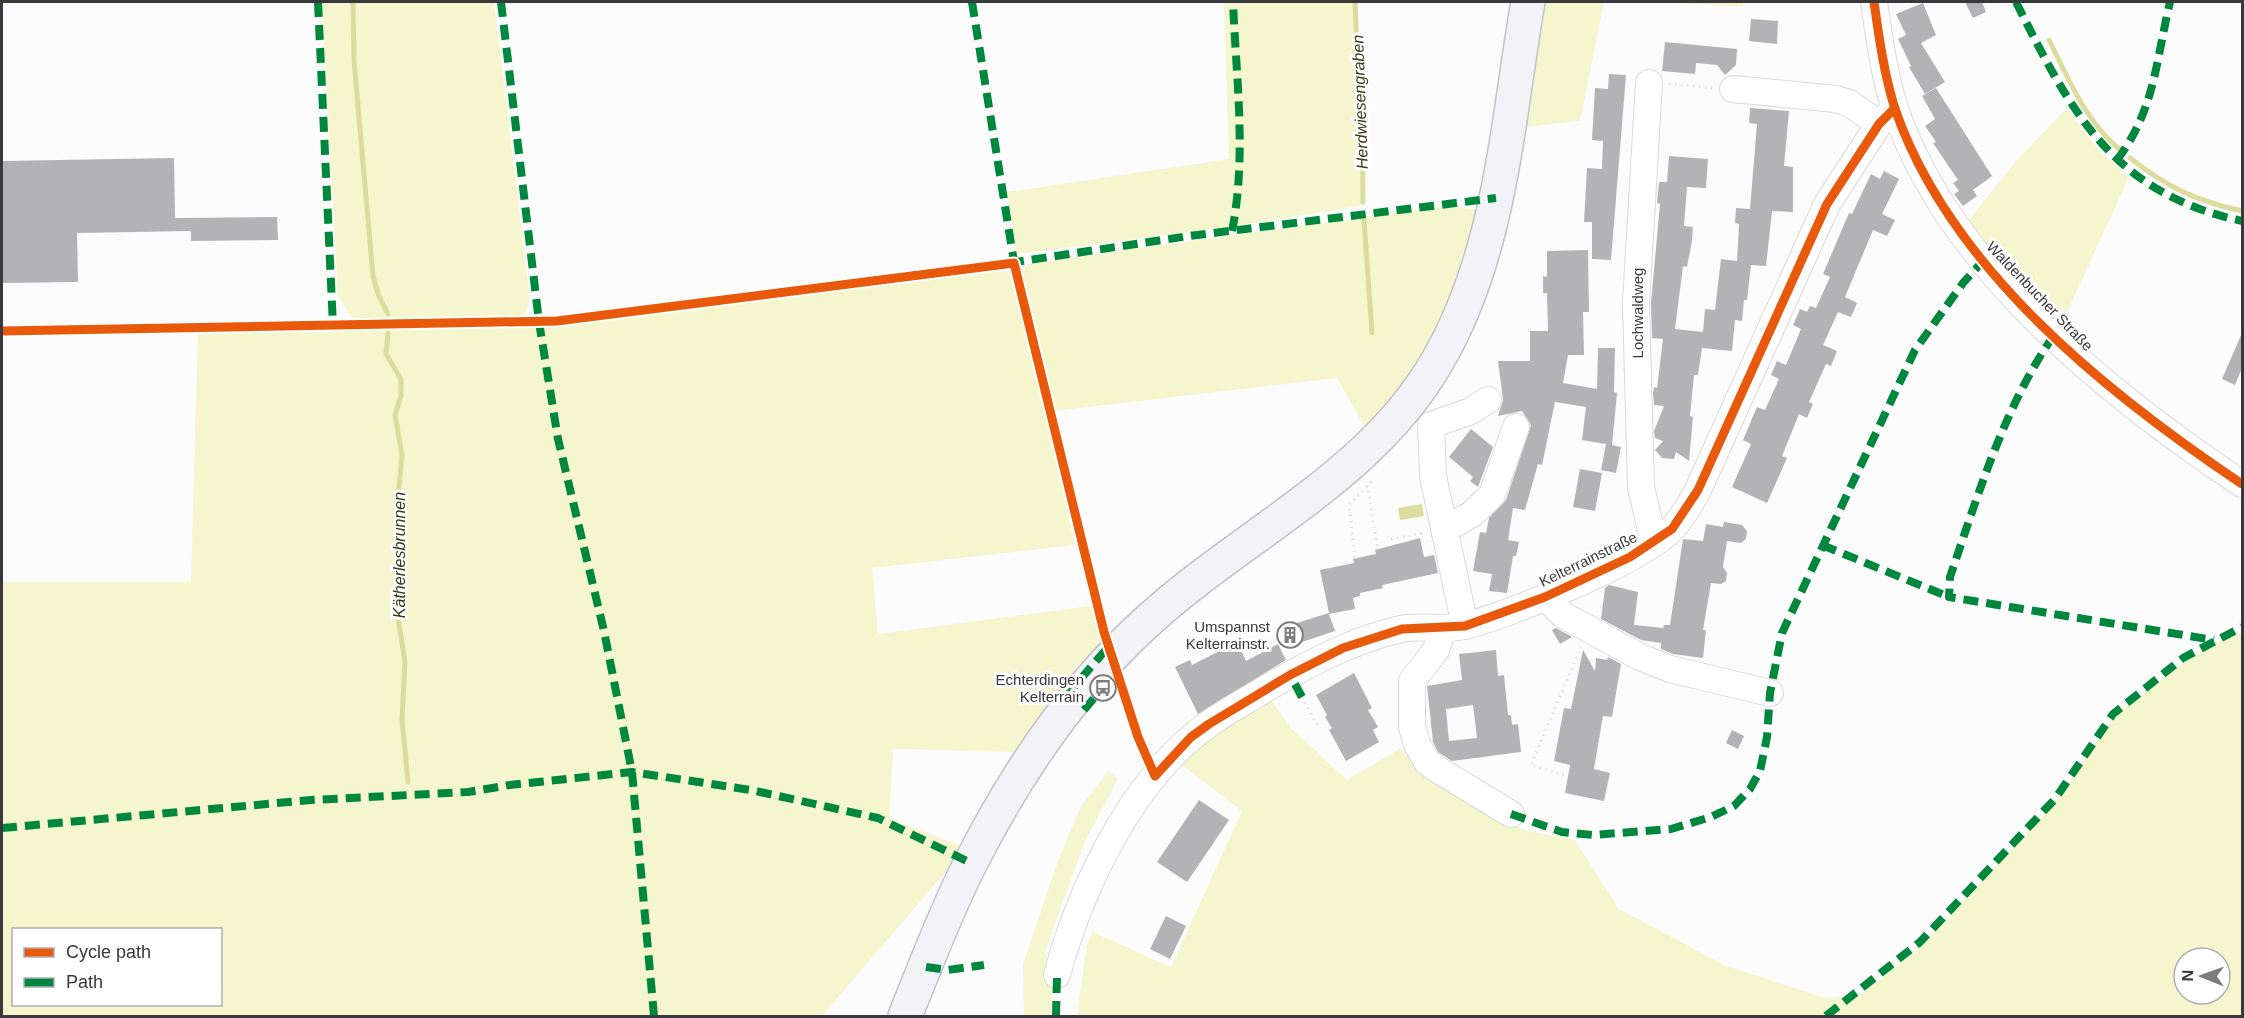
<svg xmlns="http://www.w3.org/2000/svg" width="2244" height="1018" viewBox="0 0 2244 1018" font-family="Arial,sans-serif">
<rect width="100%" height="100%" fill="#fcfcfd"/>
<g fill="#f5f6cd" fill-rule="evenodd">
<polygon points="322,2 494,2 530,299 526,312 518,317 354,321 338,296"/>
<polygon points="1224,2 1354,2 1365,205 1229,227 1017,254 1007,192 1229,159"/>
<polygon points="1542,2 1604,2 1580,121 1523,127"/>
<polygon points="1659,2 1744,2 1743,7"/>
<polygon points="2067,108 2099,151 2129,177 2058,332 1964,226 2016,161"/>
<polygon points="1444,206 1483,210 1453,313 1412,382 1367,431 1337,378 1054,411 1021,272 1027,264"/>
<path d="M998,268L1012,274L1075,545L872,568L878,634L1091,606L1103,644L1060,690L1021,752L893,749L889,819L963,846L960,855L822,1016H2V582H191L198,332L535,327ZM14,930H220V1004H14Z"/>
<path d="M2242,633V1016H1077L1087,944L1092,932L1171,967L1242,811L1178,762L1268,696L1291,728L1347,780L1401,748L1425,776L1487,812L1527,831L1575,840L1619,909L1724,965L1825,998L1862,994L1922,946L2057,801L2114,716L2183,663L2215,643ZM2184,958H2220V994H2184Z"/>
<polygon points="1108,771 1118,779 1084,843 1045,952 1052,974 1051,1016 1024,1016 1023,965 1058,861 1080,808"/>
</g>
<polygon fill="#dcdc9e" points="1422,504 1424,516 1400,520 1398,508"/>
<g fill="none" stroke-linecap="round" stroke-linejoin="round">
<g stroke="#dcdc9e" stroke-width="5">
<polyline points="353,2 354,61 373,276 378,294 388,314"/>
<polyline points="1355,2 1358,69 1362,79 1363,202"/>
<path d="M2049,40C2069,80 2085,120 2119,149"/>
<path d="M2130,158C2167,187 2196,201 2242,211"/>
<polyline points="1364,220 1372,333"/>
<polyline points="388,333 386,354 401,379 401,396 395,415 402,455 397,508 401,558 398,618 405,662 402,719 408,782"/>
</g>
</g>
<g fill="#b3b3b6" fill-rule="evenodd">
<polygon points="1965,2 1982,2 1986,12 1973,18"/>
<polygon points="1923,3 1936,35 1921,43 1945,82 1925,94 1909,67 1911,66 1898,39 1906,35 1896,14"/>
<polygon points="1751,19 1778,21 1777,44 1749,41"/>
<polygon points="1665,42 1737,49 1736,65 1725,75 1717,65 1696,63 1695,74 1662,71"/>
<polygon points="1609,74 1626,75 1611,260 1592,259 1592,222 1584,222 1587,168 1602,169 1603,141 1592,140 1595,88 1608,89"/>
<polygon points="1936,88 1992,176 1973,190 1977,196 1963,206 1954,194 1959,191 1953,183 1958,180 1933,143 1936,142 1925,126 1935,119 1922,96"/>
<polygon points="1750,108 1789,111 1784,166 1793,167 1793,212 1772,211 1766,266 1751,265 1747,300 1744,300 1742,321 1735,320 1732,351 1702,348 1698,375 1694,375 1690,416 1693,417 1689,461 1676,452 1674,459 1662,458 1655,450 1663,441 1655,438 1654,431 1664,406 1654,405 1653,393 1654,387 1657,388 1663,339 1652,338 1651,303 1660,204 1657,203 1659,182 1667,182 1669,156 1708,159 1706,188 1687,187 1684,226 1693,227 1692,241 1687,267 1683,266 1675,329 1703,332 1705,309 1715,310 1721,259 1737,261 1739,224 1735,223 1736,208 1750,209 1757,124 1749,123"/>
<polygon points="174,158 175,218 277,217 278,240 191,241 191,231 77,233 78,282 2,283 2,161"/>
<polygon points="1884,171 1899,179 1882,214 1895,220 1887,236 1873,230 1845,297 1857,303 1851,317 1838,312 1823,345 1837,351 1831,366 1826,364 1809,402 1813,404 1807,418 1799,414 1782,456 1787,458 1767,503 1732,487 1751,444 1743,440 1757,407 1765,410 1779,379 1771,375 1777,361 1786,365 1801,329 1793,325 1800,309 1807,312 1810,306 1816,308 1830,277 1823,274 1849,213 1852,214 1871,174 1880,179"/>
<polygon points="1588,250 1589,312 1583,312 1584,355 1568,355 1563,383 1597,389 1598,348 1615,348 1614,392 1617,393 1612,445 1621,447 1616,473 1601,470 1606,444 1582,440 1586,407 1555,402 1542,465 1538,464 1525,510 1513,508 1508,540 1519,542 1516,556 1513,556 1507,593 1489,591 1492,574 1473,571 1480,532 1486,533 1489,518 1506,500 1531,425 1522,411 1498,416 1503,400 1498,361 1530,361 1530,331 1548,331 1547,293 1543,293 1543,276 1547,277 1547,251"/>
<polygon points="2242,333 2242,368 2235,385 2222,379"/>
<polygon points="1471,429 1493,447 1478,487 1470,481 1473,477 1449,457"/>
<polygon points="1580,469 1602,473 1595,511 1573,507"/>
<polygon points="1724,522 1742,525 1747,531 1746,539 1741,543 1727,541 1723,567 1727,573 1726,581 1721,584 1711,583 1703,630 1706,630 1703,658 1673,654 1661,649 1661,643 1641,640 1601,619 1605,588 1609,585 1638,592 1634,625 1663,628 1664,625 1670,625 1683,539 1703,541 1706,524 1723,527"/>
<polygon points="1420,538 1424,557 1434,555 1438,573 1382,585 1383,588 1360,593 1360,596 1353,598 1355,609 1329,614 1335,631 1287,647 1281,628 1329,613 1320,570 1354,563 1353,559 1376,554 1375,550"/>
<polygon points="1556,628 1572,637 1560,644 1552,630"/>
<polygon points="1237,642 1246,661 1278,644 1286,660 1198,714 1175,667 1190,660 1192,665"/>
<path d="M1496,650L1498,676L1504,675L1508,715H1511L1512,725L1518,724L1521,752L1452,761L1438,752L1433,742L1427,686L1462,680L1459,654ZM1473,705L1477,738L1449,741L1446,709Z"/>
<polygon points="1583,650 1595,671 1596,658 1607,660 1608,657 1621,664 1612,717 1603,716 1594,769 1610,773 1604,801 1565,793 1570,765 1554,761 1564,708 1571,709"/>
<polygon points="1354,673 1372,708 1368,710 1378,727 1373,730 1379,742 1346,761 1329,730 1332,728 1325,717 1327,715 1316,695"/>
<polygon points="1732,730 1744,736 1738,749 1726,743"/>
<polygon points="1199,800 1229,820 1187,882 1157,862"/>
<polygon points="1166,916 1186,926 1170,959 1150,949"/>
</g>
<g fill="none" stroke-linecap="round" stroke-linejoin="round">
<g stroke="#d9d9db" stroke-width="28">
<g id="minor">
<path d="M1874,2C1879,37 1884,74 1895,109C1950,268 2106,393 2242,484"/>
<polyline points="1649,83 1636,303 1641,487 1654,543"/>
<polyline points="1733,89 1836,99 1849,103 1879,124"/>
<polyline points="1444,530 1472,514 1492,495 1516,427"/>
<polyline points="1545,597 1563,615 1640,657 1670,669 1770,693"/>
<polyline points="1465,626 1433,476 1431,425 1471,411 1488,400"/>
<polyline points="1443,629 1436,650 1412,681 1412,727 1417,744 1427,762 1440,771 1511,814"/>
<path d="M1057,975C1079,893 1126,793 1192,737C1216,716 1245,702 1272,685C1312,662 1356,639 1401,629C1422,625 1443,631 1464,626C1510,615 1642,561 1673,528C1683,517 1691,503 1698,490L1827,204L1879,124L1895,108"/>
</g>
</g>
<g stroke="#c1c1cb" stroke-width="36">
<path id="major" d="M905,1016C925,967 944,916 968,868C1014,776 1073,688 1150,619C1245,533 1373,475 1438,360C1501,251 1507,123 1528,2"/>
</g>
<g stroke="#e4e4e4" stroke-width="3" stroke-dasharray="1.5 4.5" stroke-linecap="butt">
<polyline points="1669,84 1713,88"/>
<polyline points="1367,485 1378,550"/>
<polyline points="1391,539 1425,533"/>
<polyline points="1355,558 1349,505 1373,480"/>
<polyline points="1302,697 1318,727"/>
<polyline points="1564,775 1531,765 1581,647"/>
</g>
<use href="#minor" stroke="#fff" stroke-width="26"/>
<use href="#major" stroke="#f2f2f7" stroke-width="33"/>
<g stroke="#00873e" stroke-width="8" stroke-dasharray="15 8" stroke-linecap="butt">
<polyline points="318,2 333,326"/>
<polyline points="501,2 539,322 558,439 604,631 632,772 654,1016"/>
<polyline points="972,2 1015,268"/>
<path d="M2016,2C2071,112 2112,193 2242,221"/>
<path d="M2117,160C2155,110 2156,60 2170,2"/>
<path d="M1232,231C1247,157 1236,76 1233,2"/>
<polyline points="1009,263 1189,236 1496,198"/>
<path d="M2054,335C2004,407 1978,495 1950,577L1949,597L2214,640"/>
<polyline points="1822,545 1949,597"/>
<polyline points="1295,684 1302,697"/>
<polyline points="1066,696 1109,646"/>
<polyline points="1084,710 1116,672"/>
<polyline points="1511,814 1562,832 1593,835 1671,829 1711,817 1734,806 1750,789 1760,771 1767,737 1770,693 1782,633 1915,350 1963,283 1983,261"/>
<polyline points="2,828 311,800 468,792 510,785 632,772 751,790 878,818 971,863"/>
<polyline points="926,967 948,970 984,965"/>
<polyline points="1056,1016 1057,975"/>
<polyline points="1826,1016 1920,942 2055,799 2113,714 2183,658 2242,627"/>
</g>
<g stroke="#fff" stroke-width="13">
<g id="cycleway">
<path d="M1874,2C1879,37 1884,74 1895,109C1950,268 2106,393 2242,484"/>
<polyline points="2,331 557,321 1014,263 1104,632 1138,737 1155,776 1191,737 1209,724 1290,675 1343,648 1402,629 1465,626 1545,597 1630,557 1672,529 1698,490 1827,204 1879,124 1895,108"/>
</g>
</g>
<use href="#cycleway" stroke="#e8590c" stroke-width="9"/>
</g>
<defs>
<g id="building-ring" transform="scale(1.35)"><circle r="9.5" fill="#fff" stroke="#7d7d80" stroke-width="1.5"/><path d="M-4-6H4V6H1V3H-1V6H-4ZM-2.5-4.3h1.7v1.8h-1.7ZM.8-4.3h1.7v1.8H.8ZM-2.5-1h1.7V.8h-1.7ZM.8-1h1.7V.8H.8Z" fill="#7d7d80"/></g>
<g id="bus-ring" transform="scale(1.35)"><circle r="9.5" fill="#fff" stroke="#7d7d80" stroke-width="1.5"/><path d="M-5-6H5V4H4V6H2V4H-2V6H-4V4H-5ZM-3.5-4V0h7V-4ZM-3.5 1.2v1.5H-2V1.2ZM2 1.2v1.5H3.5V1.2Z" fill="#7d7d80"/></g>
</defs>
<g fill-rule="evenodd">
<use href="#building-ring" x="1290" y="635"/>
<use href="#bus-ring" x="1103" y="688"/>
</g>
<g text-anchor="middle" dominant-baseline="central" stroke-width="6" stroke-linejoin="round" paint-order="stroke">
<g font-size="15" fill="#38383d" stroke="#fff">
<text transform="translate(2040 296) rotate(46)">Waldenbucher Straße</text>
<text transform="translate(1637 313) rotate(-90)">Lochwaldweg</text>
<text transform="translate(1588 559) rotate(-26)">Kelterrainstraße</text>
</g>
<g font-size="15" fill="#38383d" stroke="#fff" text-anchor="end">
<text x="1270" y="626">Umspannst<tspan x="1270" dy="17">Kelterrainstr.</tspan></text>
<text x="1084" y="679">Echterdingen<tspan x="1084" dy="17">Kelterrain</tspan></text>
</g>
<g font-size="16" font-style="italic" fill="#383912" stroke="#fff">
<text transform="translate(1360 102) rotate(-92)">Herdwiesengraben</text>
<text transform="translate(399 555) rotate(-90)">Kätherlesbrunnen</text>
</g>
</g>
<rect width="2244" height="1018" fill="none" stroke="#38383d" stroke-width="6"/>
<rect x="12" y="928" width="210" height="78" fill="#ffffff" stroke="#afafb1" stroke-width="1.5"/>
<rect x="24" y="948" width="30" height="9" fill="#e8590c" stroke="#afafb1" stroke-width="1.5"/>
<text x="66" y="958" font-size="18" fill="#38383d">Cycle path</text>
<rect x="24" y="978" width="30" height="9" fill="#00873e" stroke="#afafb1" stroke-width="1.5"/>
<text x="66" y="988" font-size="18" fill="#38383d">Path</text>
<g transform="translate(2202 976) rotate(271)"><circle r="28" fill="#ffffff" stroke="#afafb1" stroke-width="1.5"/>
<path d="M0-4.5L10 22L0 15L-10 22Z" fill="#7d7d80"/>
<text y="-9" font-size="16" font-weight="bold" text-anchor="middle" fill="#38383d">N</text>
</g>
</svg>
